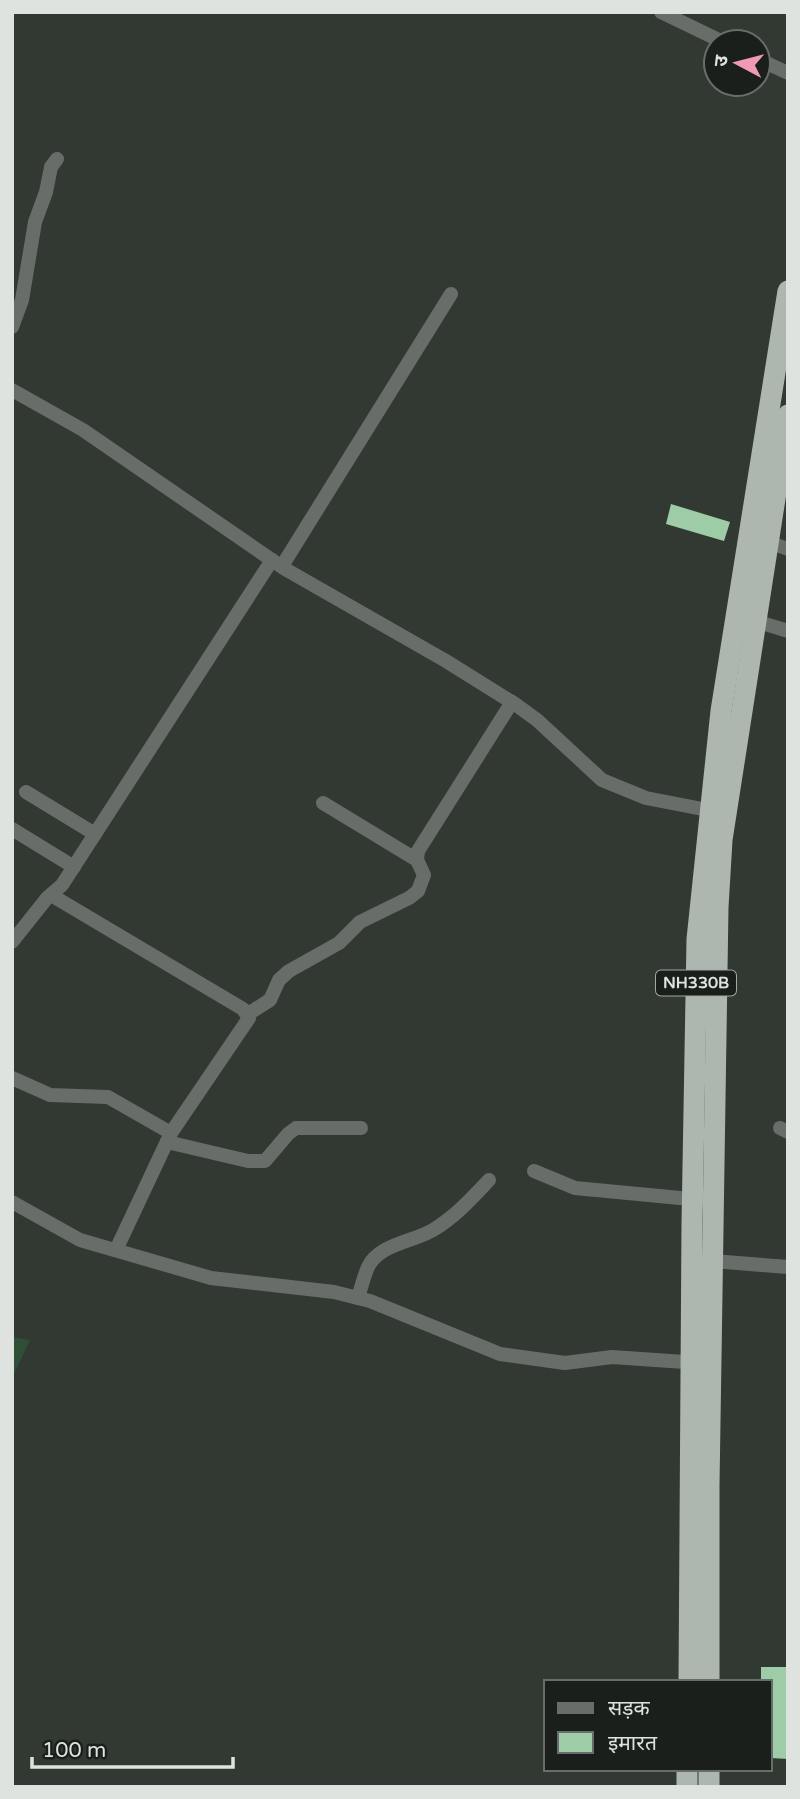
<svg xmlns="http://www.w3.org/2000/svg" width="800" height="1799" viewBox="0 0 800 1799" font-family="'Varela Round','Noto Sans Devanagari',sans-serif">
<rect width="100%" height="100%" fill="#313932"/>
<polygon fill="#2f5037" points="12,1337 30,1340 12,1378"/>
<g fill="#9dcca7">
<polygon points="671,504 730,522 724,541 666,524"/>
<polygon points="761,1667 788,1667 788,1759 770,1758 770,1682 761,1682"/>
</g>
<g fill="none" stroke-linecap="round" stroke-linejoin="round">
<g stroke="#696d6a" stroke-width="14">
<polyline points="661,12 723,42"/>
<polyline points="758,59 788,73"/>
<polyline points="12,327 22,300 35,222 46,192 51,167 57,159"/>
<polyline points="12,390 83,430 285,569 446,661 515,704 537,720 602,780 646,798 718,812"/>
<polyline points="768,542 788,549"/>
<polyline points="282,566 451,294"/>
<polyline points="749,619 788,631"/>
<polyline points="26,792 95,834"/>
<polyline points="323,803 417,860"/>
<polyline points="12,829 74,867"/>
<polyline points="51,895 243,1009 249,1018 171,1133 116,1250"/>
<polyline points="12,942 47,898 62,885 272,560"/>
<polyline points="248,1014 270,1000 279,980 289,971 339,943 360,922 409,898 418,891 424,875 417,860 418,851 512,702"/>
<polyline points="12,1078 50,1095 108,1097 171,1133"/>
<polyline points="780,1128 788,1132"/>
<polyline points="167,1142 248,1161 265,1161 288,1134 296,1128 361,1128"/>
<polyline points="534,1171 575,1188 701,1200"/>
<polyline points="12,1202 80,1240 211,1278 334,1292 370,1301 500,1354 565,1363 612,1357 699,1363"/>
<polyline points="712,1261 788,1267"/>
<path d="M358,1298C361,1288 364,1276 368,1267C379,1244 413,1242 433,1230C455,1217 471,1199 489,1180"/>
</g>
<g stroke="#adb7af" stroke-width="21">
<polyline points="689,1682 692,1224 697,939 721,711 788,291"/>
<polyline points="709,1682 709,1486 718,907 722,840 788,415"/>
<polyline points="687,1787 687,1769"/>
<polyline points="709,1787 709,1769"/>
</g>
</g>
<g text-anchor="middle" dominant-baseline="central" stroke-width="7" stroke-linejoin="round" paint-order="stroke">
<rect fill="#1b1f1c" stroke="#a4a8a4" stroke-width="2" x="656" y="970.5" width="80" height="25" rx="5"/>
<g font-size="16" font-weight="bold" fill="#dee3df">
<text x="696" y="983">NH330B</text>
</g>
</g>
<rect width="800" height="1799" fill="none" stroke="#dee3df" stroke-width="28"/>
<rect x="544" y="1680" width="228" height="91" fill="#1b1f1c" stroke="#696d6a" stroke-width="2"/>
<rect x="558" y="1703" width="35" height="10" fill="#696d6a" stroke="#696d6a" stroke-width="2"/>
<text x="608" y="1715" font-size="21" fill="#dee3df">सड़क</text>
<rect x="558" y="1732" width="35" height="21" fill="#9dcca7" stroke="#696d6a" stroke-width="2"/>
<text x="608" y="1750" font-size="21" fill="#dee3df">इमारत</text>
<g transform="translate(737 63) rotate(277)"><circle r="33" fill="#1b1f1c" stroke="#696d6a" stroke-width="2"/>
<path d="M0-5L12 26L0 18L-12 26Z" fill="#f19ab3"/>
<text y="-10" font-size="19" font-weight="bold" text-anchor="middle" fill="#dee3df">उ</text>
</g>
<path d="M32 1757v10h201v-10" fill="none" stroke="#dee3df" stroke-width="3.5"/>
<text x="42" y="1757" font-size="21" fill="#dee3df" stroke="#1b1f1c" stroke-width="5" paint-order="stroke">100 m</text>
</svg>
